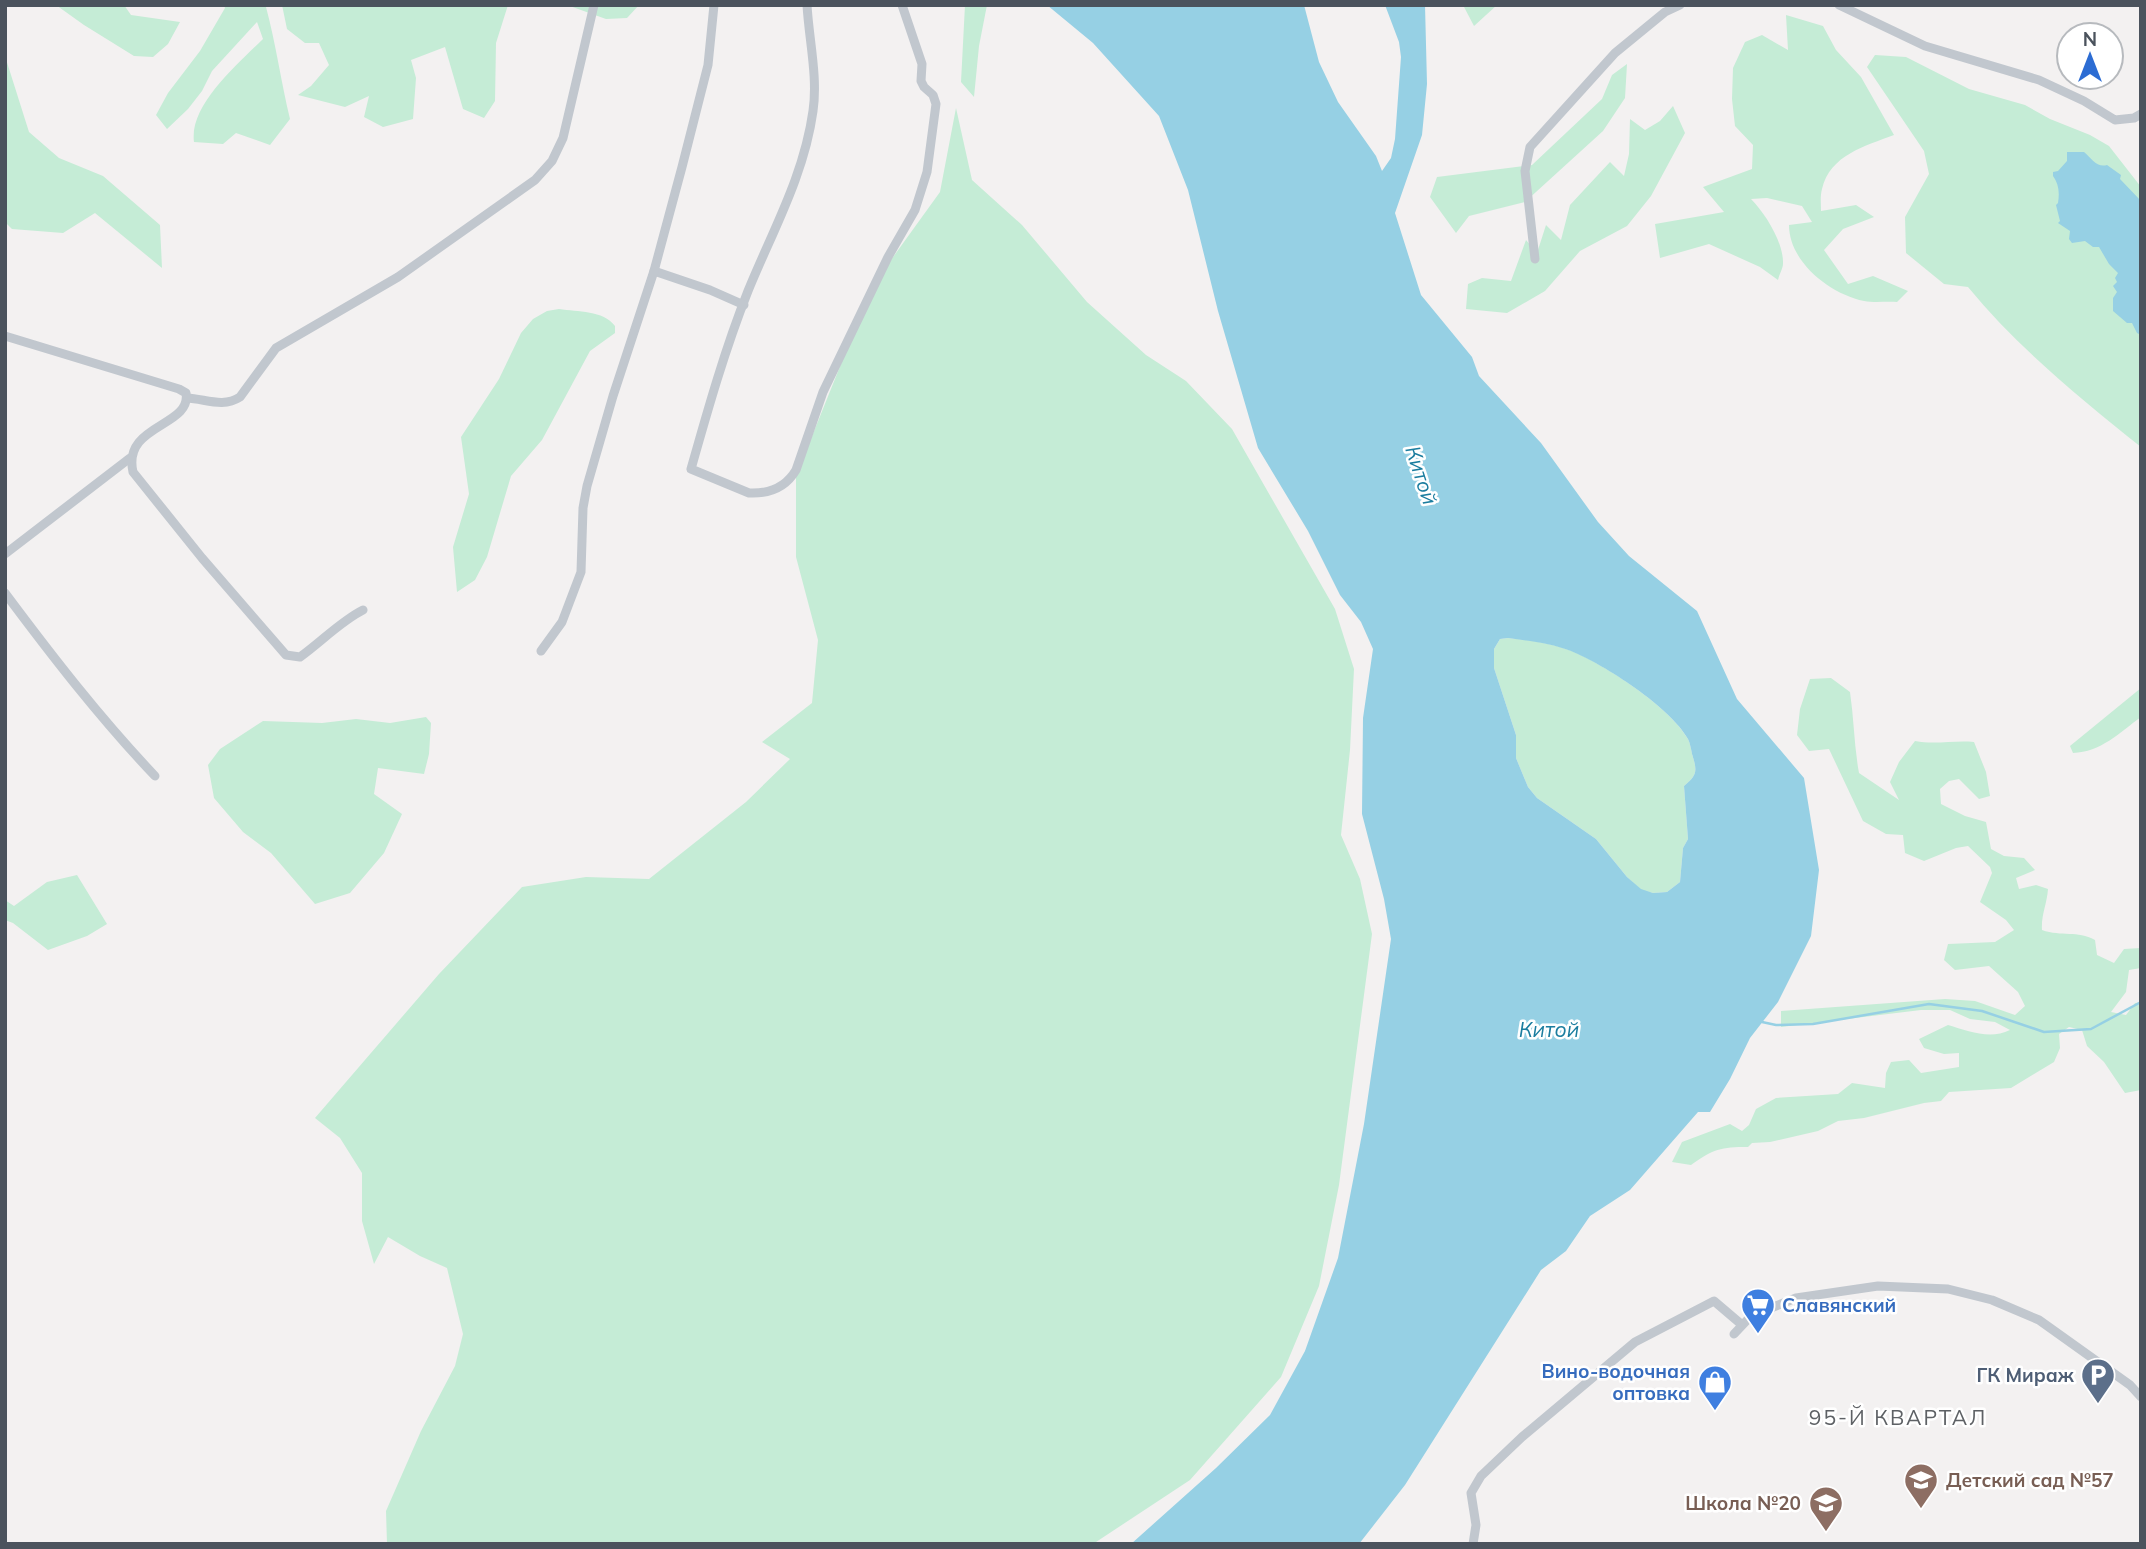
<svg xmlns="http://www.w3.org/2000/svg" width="2146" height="1549" viewBox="0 0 2146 1549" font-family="Mulish,sans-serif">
<rect width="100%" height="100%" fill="#f3f1f1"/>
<g fill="#c5ecd6">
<polygon points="56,5 124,5 131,15 180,22 168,44 153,57 134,56 84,25"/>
<path d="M224,5L266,7C276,44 281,82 290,119L270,145L236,133L223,144L194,142C189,105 238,64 263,39L257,22L212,71L202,91L188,109L167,129L156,115L168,93L200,51L225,8Z"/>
<polygon points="282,5 508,5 496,43 495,101 484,118 463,109 445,47 411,60 416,78 413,119 383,127 364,117 369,96 345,107 298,95 311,86 329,65 319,43 305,43 287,29"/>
<polygon points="567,5 639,5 627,18 606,19"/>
<polygon points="965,5 987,5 979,46 974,97 961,82"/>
<polygon points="1463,5 1497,5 1474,26"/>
<path d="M1786,15L1823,26L1836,50L1861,77L1894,135C1865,146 1830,155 1822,189C1820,196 1821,204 1821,211L1856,205L1874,217L1843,229L1824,250L1848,284L1873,276L1908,291L1897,302C1887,301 1875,303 1864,301C1830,294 1789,262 1789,225L1812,222L1802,206L1767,198L1751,199C1765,213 1784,243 1783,264C1783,268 1779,275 1778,280L1760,267L1709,244L1660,258L1655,224L1724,212L1703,187L1752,169L1753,145L1735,126L1732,99L1733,68L1745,42L1762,35L1788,50Z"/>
<path d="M1875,55L1906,57L1969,89L2025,105L2050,119L2090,135L2109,146L2141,187V447C2080,398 2018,348 1968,287L1944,284L1906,253L1905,217L1929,174L1924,151L1867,67Z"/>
<polygon points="5,56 29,132 59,158 103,176 160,225 162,268 95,213 63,233 12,229 5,222"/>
<polygon points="1627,64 1625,98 1603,131 1525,202 1469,216 1456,233 1430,197 1437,177 1532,165 1602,99 1612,75"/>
<polygon points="1673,106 1685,133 1651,196 1627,226 1580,251 1545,291 1507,313 1466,309 1468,284 1482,278 1511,281 1526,240 1537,253 1546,225 1561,240 1570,205 1610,162 1624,176 1629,154 1630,119 1645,130 1660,121"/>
<polygon points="956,108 972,180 1022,225 1087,302 1146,355 1186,381 1232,429 1335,609 1354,669 1350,750 1341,835 1360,879 1372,934 1339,1185 1319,1286 1281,1377 1190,1480 1093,1544 387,1544 386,1511 421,1431 455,1366 463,1334 447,1268 420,1256 388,1237 374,1264 362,1221 362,1173 340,1138 315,1118 439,974 522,887 586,877 649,879 746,802 790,759 762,742 812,703 818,640 796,557 796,476 843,359 883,271 940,192"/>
<path d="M559,309C578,312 603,310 615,326V333L590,351L542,440L511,476L487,557L475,580L457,592L453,547L469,494L461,437L499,379L521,333L533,319L547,311Z"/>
<path d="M1508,638C1530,640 1551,643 1572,651C1605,665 1670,707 1688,739C1690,743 1691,749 1692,754C1697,770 1698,775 1684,786L1688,839L1683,848L1680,882L1667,892L1653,893L1641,890L1627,877L1596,839L1537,798L1528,787L1516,758V735L1494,668V649L1500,639Z"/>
<path d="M1831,678L1850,692C1854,719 1854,746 1859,773L1899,800L1890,782L1899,762L1915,741C1935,745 1954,740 1974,742L1986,772L1990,796L1979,799L1959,779L1949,781L1940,789L1941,804L1965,816L1986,822L1991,849L2004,856L2024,858L2035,870L2016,878L2019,889L2036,885L2048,889C2047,904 2041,915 2042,930C2062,937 2077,930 2095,940L2097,955L2114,963L2124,949L2141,948V968L2129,970L2126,992L2111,1012L2126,1015L2135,1003L2141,1002V1090L2125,1093L2104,1062L2087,1046L2082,1030L2069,1027L2059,1034L2060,1048L2054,1062L2011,1088L1949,1092L1941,1101L1924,1103L1864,1118L1838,1121L1818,1131L1770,1142L1752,1143L1748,1147C1721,1147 1713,1149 1691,1165L1672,1162L1682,1142L1730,1124L1742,1131L1749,1125L1756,1109L1776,1098L1838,1094L1852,1083L1885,1088L1886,1073L1891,1062L1909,1060L1921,1073L1959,1067V1053L1944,1054L1924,1048L1919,1039L1948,1025C1968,1031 1990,1040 2010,1030L1995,1022L1970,1019L1950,1010H1921L1781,1027V1011L1945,999L1975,1001L2015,1015L2025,1006L2018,992L1989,966L1955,970L1944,960L1948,944L1995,942L2014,930L2006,920L1980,902L1992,873L1990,867L1968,846L1956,848L1924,861L1905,853L1903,835L1886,834L1863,821L1829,749L1809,751L1797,735L1800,709L1810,679Z"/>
<path d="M2141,688V717C2119,733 2101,752 2073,753L2070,746Z"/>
<polygon points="426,717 431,723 429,754 424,774 378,768 374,794 402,814 384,853 350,893 315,904 271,853 243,832 214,798 208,765 220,749 263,721 322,723 356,719 390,723"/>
<polygon points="77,875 107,924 87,936 48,950 13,923 5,920 5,900 14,906 47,882"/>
</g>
<g fill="#96d0e4" fill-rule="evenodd">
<path d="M1047,5H1304L1319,62L1338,102L1376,156L1382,171L1391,158L1395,139L1401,57L1399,42L1385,5H1425L1427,84L1422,135L1395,213L1421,295L1472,357L1479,376L1541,443L1598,522L1629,556L1697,611L1737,699L1804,778L1819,870L1811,936L1778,1002L1750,1038L1730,1079L1710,1112H1698L1630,1190L1590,1216L1566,1251L1541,1270L1405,1485L1359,1544H1131L1216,1468L1270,1415L1305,1351L1338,1258L1364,1124L1391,939L1384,899L1362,814L1363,718L1373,649L1361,622L1340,595L1308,531L1258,448L1218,311L1188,190L1159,116L1093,43ZM1508,638C1530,641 1551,643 1571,651C1605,665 1670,707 1688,739C1690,743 1691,749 1692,754C1697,770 1698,775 1684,786L1688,839L1683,848L1680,882L1667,892L1653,893L1641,889L1627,877L1596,839L1537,798L1528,787L1516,758V735L1494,668V649L1500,639Z"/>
<path d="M2067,152H2084C2091,158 2097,168 2107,165L2121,175L2120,179L2141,201V335L2137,333L2132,323H2127L2113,311V298L2117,292L2113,286L2117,282L2115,278L2118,273L2109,264L2099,247H2093L2085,241L2072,243L2069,239L2070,231L2058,223L2060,221L2056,205L2058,203C2060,191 2058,183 2053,176V172L2058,171L2067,161Z"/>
</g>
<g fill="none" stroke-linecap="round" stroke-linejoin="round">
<polyline stroke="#96d0e4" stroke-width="2.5" points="1762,1022 1776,1025 1813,1024 1929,1004 1982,1011 2044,1032 2091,1029 2141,1002"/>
<g stroke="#c1c7ce" stroke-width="9">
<path d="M807,5C809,40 818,77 813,111C804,176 772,232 748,291C725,349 708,409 691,469L749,493C769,494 786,487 796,470L823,392L888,257L915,210L927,172L936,104L933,95L924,87L921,81L922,64L902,5"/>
<polyline points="1839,5 1925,46 2039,80 2084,101 2115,120 2134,118 2141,114"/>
<polyline points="1535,259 1525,171 1530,147 1615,53 1665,12 1680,5"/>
<polyline points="654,271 710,290 744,305"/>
<path d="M5,336L179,389L186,393C192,427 122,424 133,472L202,558L286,655L300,657C321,642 341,621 363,610"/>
<path d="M187,398C206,399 223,408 240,397L276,348L398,277L535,180L552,161L563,138L594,5"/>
<polyline points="5,554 130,458"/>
<path d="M5,593C52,656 100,718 155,776"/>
<polyline points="541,651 562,622 581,572 583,508 587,486 613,396 654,271 682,167 708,65 714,5"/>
<polyline points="1734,1334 1751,1316 1796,1298 1878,1286 1948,1289 1992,1300 2039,1320 2130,1385 2141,1397"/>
<polyline points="1473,1544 1476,1525 1471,1493 1481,1476 1522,1437 1635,1342 1714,1301 1741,1324"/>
</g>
</g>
<defs>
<g id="supermarket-pin" transform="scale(1.75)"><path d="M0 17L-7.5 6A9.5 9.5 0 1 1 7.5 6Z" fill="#3f7fe0" stroke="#fff"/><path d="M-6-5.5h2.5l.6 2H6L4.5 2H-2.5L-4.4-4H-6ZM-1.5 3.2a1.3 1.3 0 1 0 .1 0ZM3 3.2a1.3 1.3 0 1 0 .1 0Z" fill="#fff"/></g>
<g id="parking-pin" transform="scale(1.75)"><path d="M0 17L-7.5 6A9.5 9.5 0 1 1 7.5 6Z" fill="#5c6f8a" stroke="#fff"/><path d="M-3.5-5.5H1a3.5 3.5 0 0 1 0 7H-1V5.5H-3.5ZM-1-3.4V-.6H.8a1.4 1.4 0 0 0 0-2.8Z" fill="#fff"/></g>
<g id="shop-pin" transform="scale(1.75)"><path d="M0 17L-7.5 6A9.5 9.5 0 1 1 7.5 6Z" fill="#3f7fe0" stroke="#fff"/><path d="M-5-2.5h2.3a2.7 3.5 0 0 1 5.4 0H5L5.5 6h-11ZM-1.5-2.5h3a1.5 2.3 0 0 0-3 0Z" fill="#fff"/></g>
<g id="school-pin" transform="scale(1.75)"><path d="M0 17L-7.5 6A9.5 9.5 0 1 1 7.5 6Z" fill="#8d6e63" stroke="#fff"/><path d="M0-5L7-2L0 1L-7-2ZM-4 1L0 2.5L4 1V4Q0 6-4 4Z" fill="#fff"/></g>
</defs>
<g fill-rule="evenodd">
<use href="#supermarket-pin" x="1758" y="1305"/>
<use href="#parking-pin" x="2098" y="1375"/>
<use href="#shop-pin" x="1715" y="1382"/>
<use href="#school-pin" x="1921" y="1480"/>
<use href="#school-pin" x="1826" y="1503"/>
</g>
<g text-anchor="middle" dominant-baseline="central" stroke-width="5" stroke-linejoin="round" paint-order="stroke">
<g font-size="19" font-weight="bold" fill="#366cbe" stroke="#fff" text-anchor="start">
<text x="1782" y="1305">Славянский</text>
<text x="1690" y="1371" text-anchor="end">Вино-водочная<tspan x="1690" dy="22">оптовка</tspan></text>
</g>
<g font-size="19" font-weight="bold" fill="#4e5e75" stroke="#fff" text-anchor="end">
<text x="2074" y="1375">ГК Мираж</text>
</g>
<g font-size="19" font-weight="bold" fill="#785e54" stroke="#fff" text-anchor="start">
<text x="1946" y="1480">Детский сад №57</text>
<text x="1801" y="1503" text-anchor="end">Школа №20</text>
</g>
<g font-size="21" font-style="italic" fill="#1b7d9f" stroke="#fff">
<text transform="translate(1422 475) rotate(72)">Китой</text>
<text x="1549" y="1029">Китой</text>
</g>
<g font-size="21" letter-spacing="2" fill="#5e6165" stroke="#fff">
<text x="1898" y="1417">95-Й КВАРТАЛ</text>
</g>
</g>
<rect width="2146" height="1549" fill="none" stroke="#4b535d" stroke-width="14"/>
<g transform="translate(2090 56)"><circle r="33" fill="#ffffff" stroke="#b7babe" stroke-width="2"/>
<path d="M0-5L12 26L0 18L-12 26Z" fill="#2c6cd3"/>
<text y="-10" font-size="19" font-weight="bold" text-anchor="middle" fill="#4b535d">N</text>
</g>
</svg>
